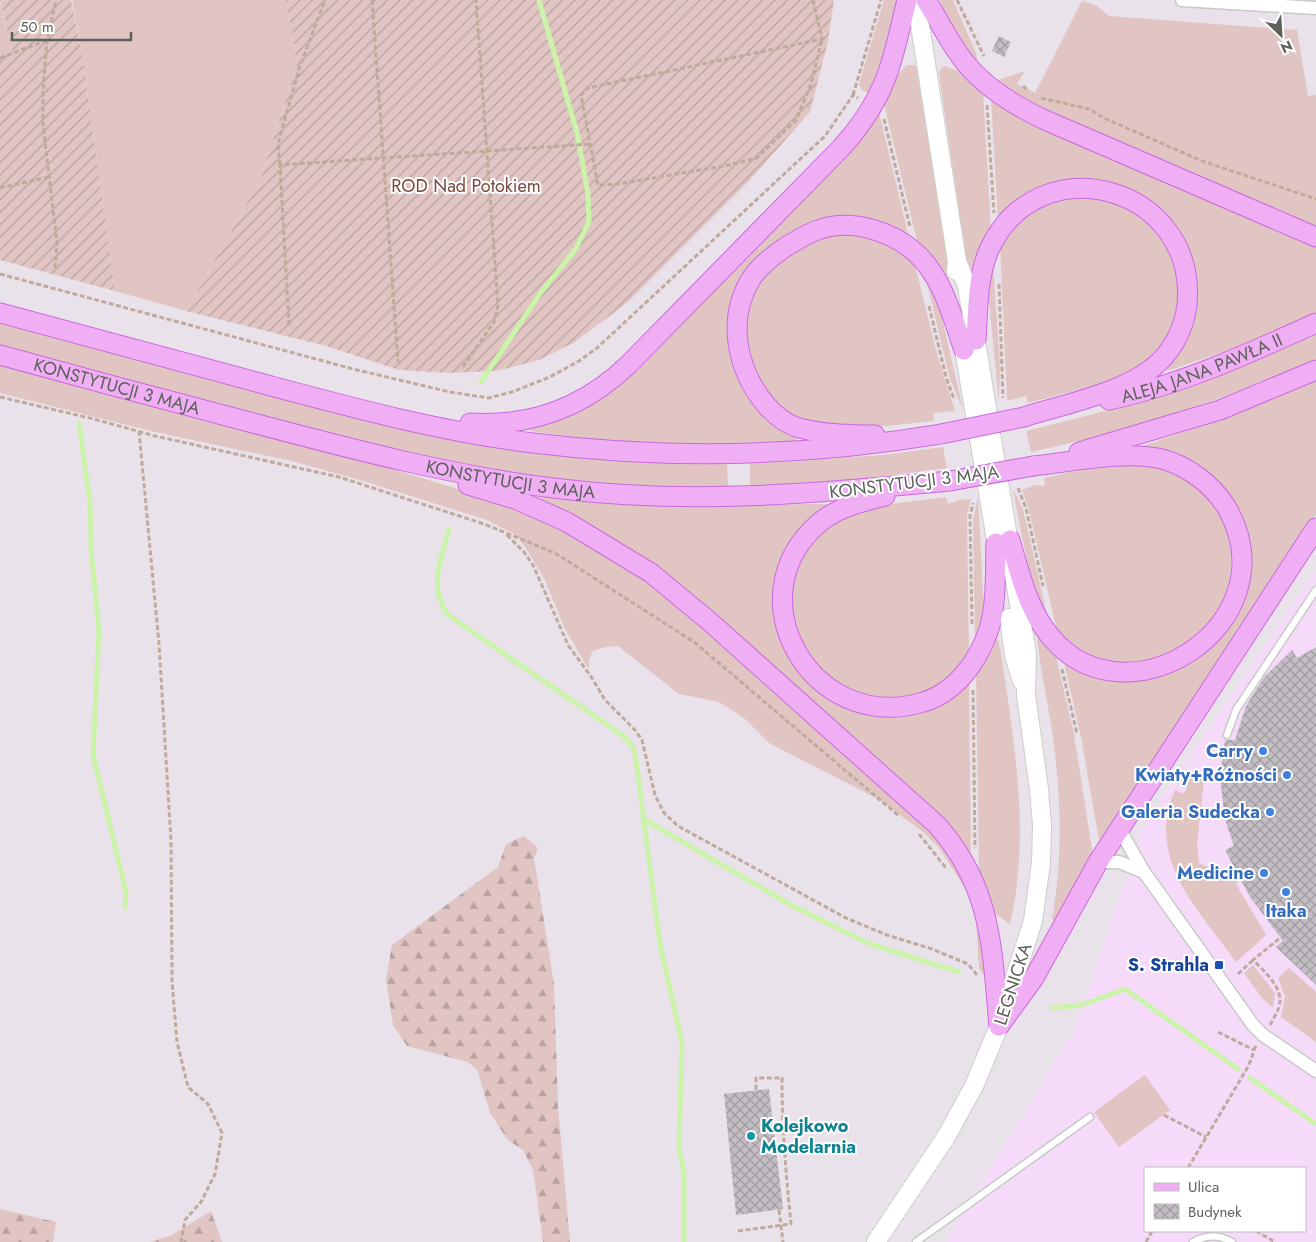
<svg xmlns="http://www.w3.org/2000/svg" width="1316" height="1242" viewBox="0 0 1316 1242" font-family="Jost,sans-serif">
<defs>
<pattern id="forest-firs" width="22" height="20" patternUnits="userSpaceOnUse" patternTransform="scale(1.25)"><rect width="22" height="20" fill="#e0c5c2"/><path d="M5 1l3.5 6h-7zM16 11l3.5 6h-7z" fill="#b9a3a1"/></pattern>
<pattern id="garden-furrows" width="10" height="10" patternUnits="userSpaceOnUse" patternTransform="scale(1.25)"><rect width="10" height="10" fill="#e0c5c2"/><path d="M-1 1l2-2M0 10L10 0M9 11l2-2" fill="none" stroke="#b9a3a1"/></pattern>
<pattern id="building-cross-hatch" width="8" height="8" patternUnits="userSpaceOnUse" patternTransform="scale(1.25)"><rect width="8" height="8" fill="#c3bdc4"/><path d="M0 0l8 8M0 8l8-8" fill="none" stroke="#a29da2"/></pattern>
</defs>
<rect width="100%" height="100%" fill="#eae2eb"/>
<path fill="#f5daf9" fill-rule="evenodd" d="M1316,572V1242H946L1077,1026L1143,827ZM1145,1168H1305V1231H1145Z"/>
<g fill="#e0c5c2">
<polygon points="72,0 286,0 297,65 260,180 186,311 115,291 83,60"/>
<polygon points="884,0 896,0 895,23 872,95 862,90 859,84"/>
<polygon points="940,0 953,0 976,53 978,64 948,24"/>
<polygon points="1082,1 1097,6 1109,16 1297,30 1308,96 1316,95 1316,229 1048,114 995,81 1025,71 1017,84 1035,93"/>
<polygon points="0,3 12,52 0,56"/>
<polygon points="907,65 915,65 917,69 949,272 945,276 918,245 884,104 898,74"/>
<polygon points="945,66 961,72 983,91 991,231 973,274 968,269 940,82 939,71"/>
<path d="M991,97L1316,245V313L1233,349L1167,371C1165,355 1193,320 1195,301C1202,245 1152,179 1093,181C1085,181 1075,188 1068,191C1045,201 1021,212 998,222Z"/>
<polygon points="879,112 909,238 863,220 762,255 731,354 740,380 797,436 797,441 706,446 624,443 529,431 531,427 560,420"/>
<polygon points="1090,196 1133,208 1167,243 1180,285 1176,320 1158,354 1126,377 1028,403 1026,396 1007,401 1000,246 1019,222 1048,202"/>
<path d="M834,233C872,236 884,241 914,261L937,354L955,411L933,413L934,421L838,431L792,417L767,394L749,362L745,326L750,302L763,275L803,245Z"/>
<polygon points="993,263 1000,366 999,402 988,291"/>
<polygon points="925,274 938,300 963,410 949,376"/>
<polygon points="0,322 572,456 661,463 727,464 728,488 615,485 488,470 373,446 0,346"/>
<path d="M1316,334V359C1224,400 1130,431 1031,452L1026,431C1126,408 1223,377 1316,334Z"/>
<polygon points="0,364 369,462 491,499 563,528 625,564 674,601 939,839 972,893 984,954 985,977 979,968 976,919 970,896 939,848 923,832 880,800 769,743 744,718 719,702 679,694 618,646 605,647 593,651 589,659 589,670 564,627 545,580 526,548 516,535 487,520 363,481 292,461 155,432 0,393"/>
<polygon points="1316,381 1316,514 1100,846 1081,737 1063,658 1163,674 1192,662 1208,650 1228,627 1240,605 1248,544 1236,511 1142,446 1226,418"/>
<polygon points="943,447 947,468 821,484 750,487 750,464 882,455"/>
<polygon points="1109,464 1162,466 1196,484 1218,508 1233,548 1228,593 1204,632 1166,657 1119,664 1089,656 1058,635 1028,506 1022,490 1035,485 1045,486 1044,478"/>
<path d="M1013,489L1023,509L1049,624C1032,600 1019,521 1013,489Z"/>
<polygon points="538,496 667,506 827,504 778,579 821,691 841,704 869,714 903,715 917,712 969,680 971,858 714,615 536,498"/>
<polygon points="946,497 948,504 959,500 971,499 967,515 969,657 953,676 922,695 879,700 837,685 809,657 792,620 793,581 805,553 832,523 875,506"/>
<polygon points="978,497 984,611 983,626 975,640 973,520"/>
<path d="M1037,636L1055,652L1074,734L1093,856L1054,921L1052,919C1063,859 1061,798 1053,737C1048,704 1040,669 1037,636Z"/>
<path d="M995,638L998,639L1001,653C1014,743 1031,834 1010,924L994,913L979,873L976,674Z"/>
<path d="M1186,771L1204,780L1197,844L1199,863L1238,881L1236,884L1266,935L1236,962C1198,908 1145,860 1175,790L1184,794L1187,786L1179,782Z"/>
<polygon points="1253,965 1275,993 1273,1008 1262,998 1244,973"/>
<polygon points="1289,968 1316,992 1316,1042 1281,1017 1285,997 1278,978"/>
<polygon points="1145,1075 1170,1110 1119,1147 1094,1112"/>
</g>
<g fill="url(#forest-firs)">
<polygon points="524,836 538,848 534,858 554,984 558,1106 570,1242 543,1242 533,1170 523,1150 508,1140 490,1113 477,1069 467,1062 407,1046 393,1025 386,979 392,945 498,867 506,844"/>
<polygon points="0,1209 56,1222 53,1242 0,1242"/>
<polygon points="211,1211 222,1242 150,1242 172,1235"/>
</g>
<g fill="url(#garden-furrows)">
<polygon points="0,0 71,0 83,60 115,291 0,260 0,56 12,52"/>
<polygon points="286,0 834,0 828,41 810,112 749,181 628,302 575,342 539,360 496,371 449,373 399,370 326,346 186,311 260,180 297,65"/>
</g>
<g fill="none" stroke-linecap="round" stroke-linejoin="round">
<g stroke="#cbf3aa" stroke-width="5">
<polyline points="481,382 541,292 575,250 589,222 588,194 577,133 539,0"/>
<polyline points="79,423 90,502 91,549 99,631 93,755 126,892 125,907"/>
<path d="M449,529C441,559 428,588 448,615L622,735L631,744L635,753L660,944L682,1043L679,1148L684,1174V1242"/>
<polyline points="643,819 793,906 870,944 959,972"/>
<polyline points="1052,1008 1082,1005 1125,989 1238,1069"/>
<polyline points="1250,1078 1316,1124"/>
</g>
</g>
<g fill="url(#building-cross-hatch)">
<polygon points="999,36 1011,42 1004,57 992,51"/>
<polygon points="1316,647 1316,985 1276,947 1283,941 1250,897 1225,850 1234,846 1225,819 1220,777 1225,740 1235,740 1246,706 1264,677 1292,650 1297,658"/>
<polygon points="769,1089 783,1209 736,1215 724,1094"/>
</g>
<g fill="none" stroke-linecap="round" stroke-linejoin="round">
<g stroke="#c7cbc6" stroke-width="9">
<g id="lane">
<polyline points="1227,735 1236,710 1316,590"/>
<polyline points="916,1242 1090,1117"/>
<path d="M1193,1242C1206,1235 1220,1235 1232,1242"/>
</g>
</g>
<g stroke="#c7cbc6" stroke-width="15">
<g id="street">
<polyline points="1182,0 1316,8"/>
<polyline points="1120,830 1144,872 1253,1025 1263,1035 1316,1071"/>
<polyline points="1098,862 1119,862 1144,872"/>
</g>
</g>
<g stroke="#cacfc8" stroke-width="20">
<g id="secondary">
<polyline points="916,0 957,261 956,271"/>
<polyline points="962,337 999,558"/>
<polyline points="1009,618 1014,656 1022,681"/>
<polyline points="876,1242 946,1137 974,1086 999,1026 1033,921 1041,863 1042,825 1039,789 1026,695 1027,654 967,286 957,261"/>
</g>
</g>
<g stroke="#ca69de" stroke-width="21">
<g id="primary">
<path d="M926,0C937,17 946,36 958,53C978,83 1013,105 1045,120L1316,237"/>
<path d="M0,313C87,337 174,360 260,383C350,407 441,432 533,443C671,460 804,457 941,434"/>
<path d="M976,340C978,310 977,278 989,250C1038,142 1198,186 1187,305C1184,330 1171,354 1151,369C1121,393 1061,405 1024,417"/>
<path id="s1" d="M0,355C84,378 169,401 253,423C355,450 457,477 562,489C691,505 821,493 950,481"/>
<path id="s2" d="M1109,400C1180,385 1250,353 1316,323"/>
<path d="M470,423C531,427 584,407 628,365L842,147C888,95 891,64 907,0"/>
<path d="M875,435C851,435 819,434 796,427C785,423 774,414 766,405C737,370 726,320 751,279C759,266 772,257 784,248C796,241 807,233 821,229C852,219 892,231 916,253C943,278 952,316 964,350"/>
<polyline points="1079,452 1220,410 1316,370"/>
<path d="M468,485L515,499L567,522L651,573L709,621L937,825C992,887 992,948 999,1026"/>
<path d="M885,496C862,502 838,507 819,523C733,597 812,733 920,703C955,694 978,662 989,629C997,602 995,571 996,543"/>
<path d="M1010,540C1019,570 1026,602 1044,628C1118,736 1294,626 1227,508C1213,485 1188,466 1162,459C1124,450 1072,462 1033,466"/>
<polyline points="999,1026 1034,978 1098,862 1316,528"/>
</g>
</g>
<g stroke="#c0aa9c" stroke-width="3" stroke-dasharray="5 2.5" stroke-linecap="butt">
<polyline points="372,0 398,362"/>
<polyline points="813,0 822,39 588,88 581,95 598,185 618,184 729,165 757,158 796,120 811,84 822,39"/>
<polyline points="957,0 984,56"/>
<polyline points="0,58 47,40"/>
<polyline points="1023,86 1029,91"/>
<polyline points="853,95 881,0"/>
<polyline points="1041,98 1089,109 1106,119 1202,161 1316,199"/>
<polyline points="987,105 994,213"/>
<polyline points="884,119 910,227"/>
<polyline points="280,165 278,144 300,66 325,0"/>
<polyline points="0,188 49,177"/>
<polyline points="55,268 57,243 43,125 43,92 47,40 56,0"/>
<polyline points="0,274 353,369 450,392 489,398 512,392 550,377 579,361 597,348 825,136 853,95 858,98"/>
<polyline points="999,284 1003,398"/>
<polyline points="929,306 946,377 954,399"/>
<polyline points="289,325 280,165 590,144"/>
<polyline points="463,367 494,322 498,306 476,0"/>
<polyline points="0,397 94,419 155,436 339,477 484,524 555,553 694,642 899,816"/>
<polyline points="139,431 159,644 171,840 172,981 177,1042 188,1087 208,1104 222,1133 215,1174 201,1202 185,1220 181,1242"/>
<polyline points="1018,488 1026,508 1043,586"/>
<polyline points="507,535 524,552 533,565 568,645 592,678 605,700 635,730 642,740 655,795 664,813 678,826 846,918 887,935 932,949 968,964 977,975"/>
<polyline points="972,624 970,516 973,503"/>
<polyline points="1062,669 1077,734"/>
<polyline points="973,690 975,848"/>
<polyline points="919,834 946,868"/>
<polyline points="1238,974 1253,960"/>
<path d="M1270,1025C1273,1019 1277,1013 1279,1007C1285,989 1264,971 1253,960L1280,938"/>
<polyline points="1218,1032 1254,1050"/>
<polyline points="1164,1115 1206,1137"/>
<polyline points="1188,1168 1249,1065 1256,1045"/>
<polyline points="779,1210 783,1242"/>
<path d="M738,1231L791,1224C786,1175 782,1127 782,1078H756V1091"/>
<polyline points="1256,1231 1275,1242"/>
<polyline points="1146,1242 1152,1231"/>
</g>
<use href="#lane" stroke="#fff" stroke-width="6"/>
<use href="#street" stroke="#fff" stroke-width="12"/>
<use href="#secondary" stroke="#fff" stroke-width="18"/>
<use href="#primary" stroke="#f0aff4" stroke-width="19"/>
<g stroke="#ca69de" stroke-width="21" stroke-linecap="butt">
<g id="primary-bridge">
<polyline points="941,434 1024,417"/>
<polyline points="950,481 1033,466"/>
</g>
</g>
<use href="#primary-bridge" stroke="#f0aff4" stroke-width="19"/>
</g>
<g fill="#3f7fe0" stroke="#fff" stroke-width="2">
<circle cx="1263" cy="751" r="5"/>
<circle cx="1287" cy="775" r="5"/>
<circle cx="1270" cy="812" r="5"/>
<circle cx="1264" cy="873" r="5"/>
<circle cx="1286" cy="892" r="5"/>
</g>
<rect fill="#1a4fb4" stroke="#fff" stroke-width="2" x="1214" y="960" width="10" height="10" rx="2.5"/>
<circle fill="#0f9aa8" stroke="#fff" stroke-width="2" cx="751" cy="1136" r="5"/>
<g text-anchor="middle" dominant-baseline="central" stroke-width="4" stroke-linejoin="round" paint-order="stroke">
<g font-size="18" fill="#7c493f" stroke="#fff">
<text x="466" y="186">ROD Nad Potokiem</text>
</g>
<g font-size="18" fill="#5d615b" stroke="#fff">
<text stroke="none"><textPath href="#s2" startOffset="98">ALEJA JANA PAWŁA II</textPath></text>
<text stroke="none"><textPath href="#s1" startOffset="121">KONSTYTUCJI 3 MAJA</textPath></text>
<text stroke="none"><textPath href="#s1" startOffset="526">KONSTYTUCJI 3 MAJA</textPath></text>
<text transform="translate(914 482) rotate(-7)">KONSTYTUCJI 3 MAJA</text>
<text transform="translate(1013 984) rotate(-72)">LEGNICKA</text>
</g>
<g font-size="18" font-weight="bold" fill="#366cbe" stroke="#fff" text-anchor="end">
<text x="1253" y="751">Carry</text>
<text x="1277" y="775">Kwiaty+Różności</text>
<text x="1260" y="812">Galeria Sudecka</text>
<text x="1254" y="873">Medicine</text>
<text x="1286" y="911" text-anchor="middle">Itaka</text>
</g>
<g font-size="18" font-weight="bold" fill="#164399" stroke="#fff" text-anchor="end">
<text x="1209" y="965">S. Strahla</text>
</g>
<g font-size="18" font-weight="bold" fill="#0d838f" stroke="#fff" text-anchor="start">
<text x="761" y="1126">Kolejkowo<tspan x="761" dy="21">Modelarnia</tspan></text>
</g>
</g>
<rect x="1144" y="1167" width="162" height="65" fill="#ffffff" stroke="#bec0bd"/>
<rect x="1154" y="1183" width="25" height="8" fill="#f0aff4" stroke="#bec0bd"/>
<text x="1188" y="1192" font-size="15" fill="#5d615b">Ulica</text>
<rect x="1154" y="1204" width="25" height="15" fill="url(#building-cross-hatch)" stroke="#bec0bd"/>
<text x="1188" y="1217" font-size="15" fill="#5d615b">Budynek</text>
<g transform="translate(1281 35) rotate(155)" stroke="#ffffff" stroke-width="4" paint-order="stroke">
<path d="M0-4L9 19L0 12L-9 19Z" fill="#5d615b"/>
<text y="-8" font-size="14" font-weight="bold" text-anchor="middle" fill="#5d615b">N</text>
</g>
<path d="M12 32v8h119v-8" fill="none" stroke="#5d615b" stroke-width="2.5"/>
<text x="20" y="32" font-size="15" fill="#5d615b" stroke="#ffffff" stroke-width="4" paint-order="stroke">50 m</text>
</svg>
